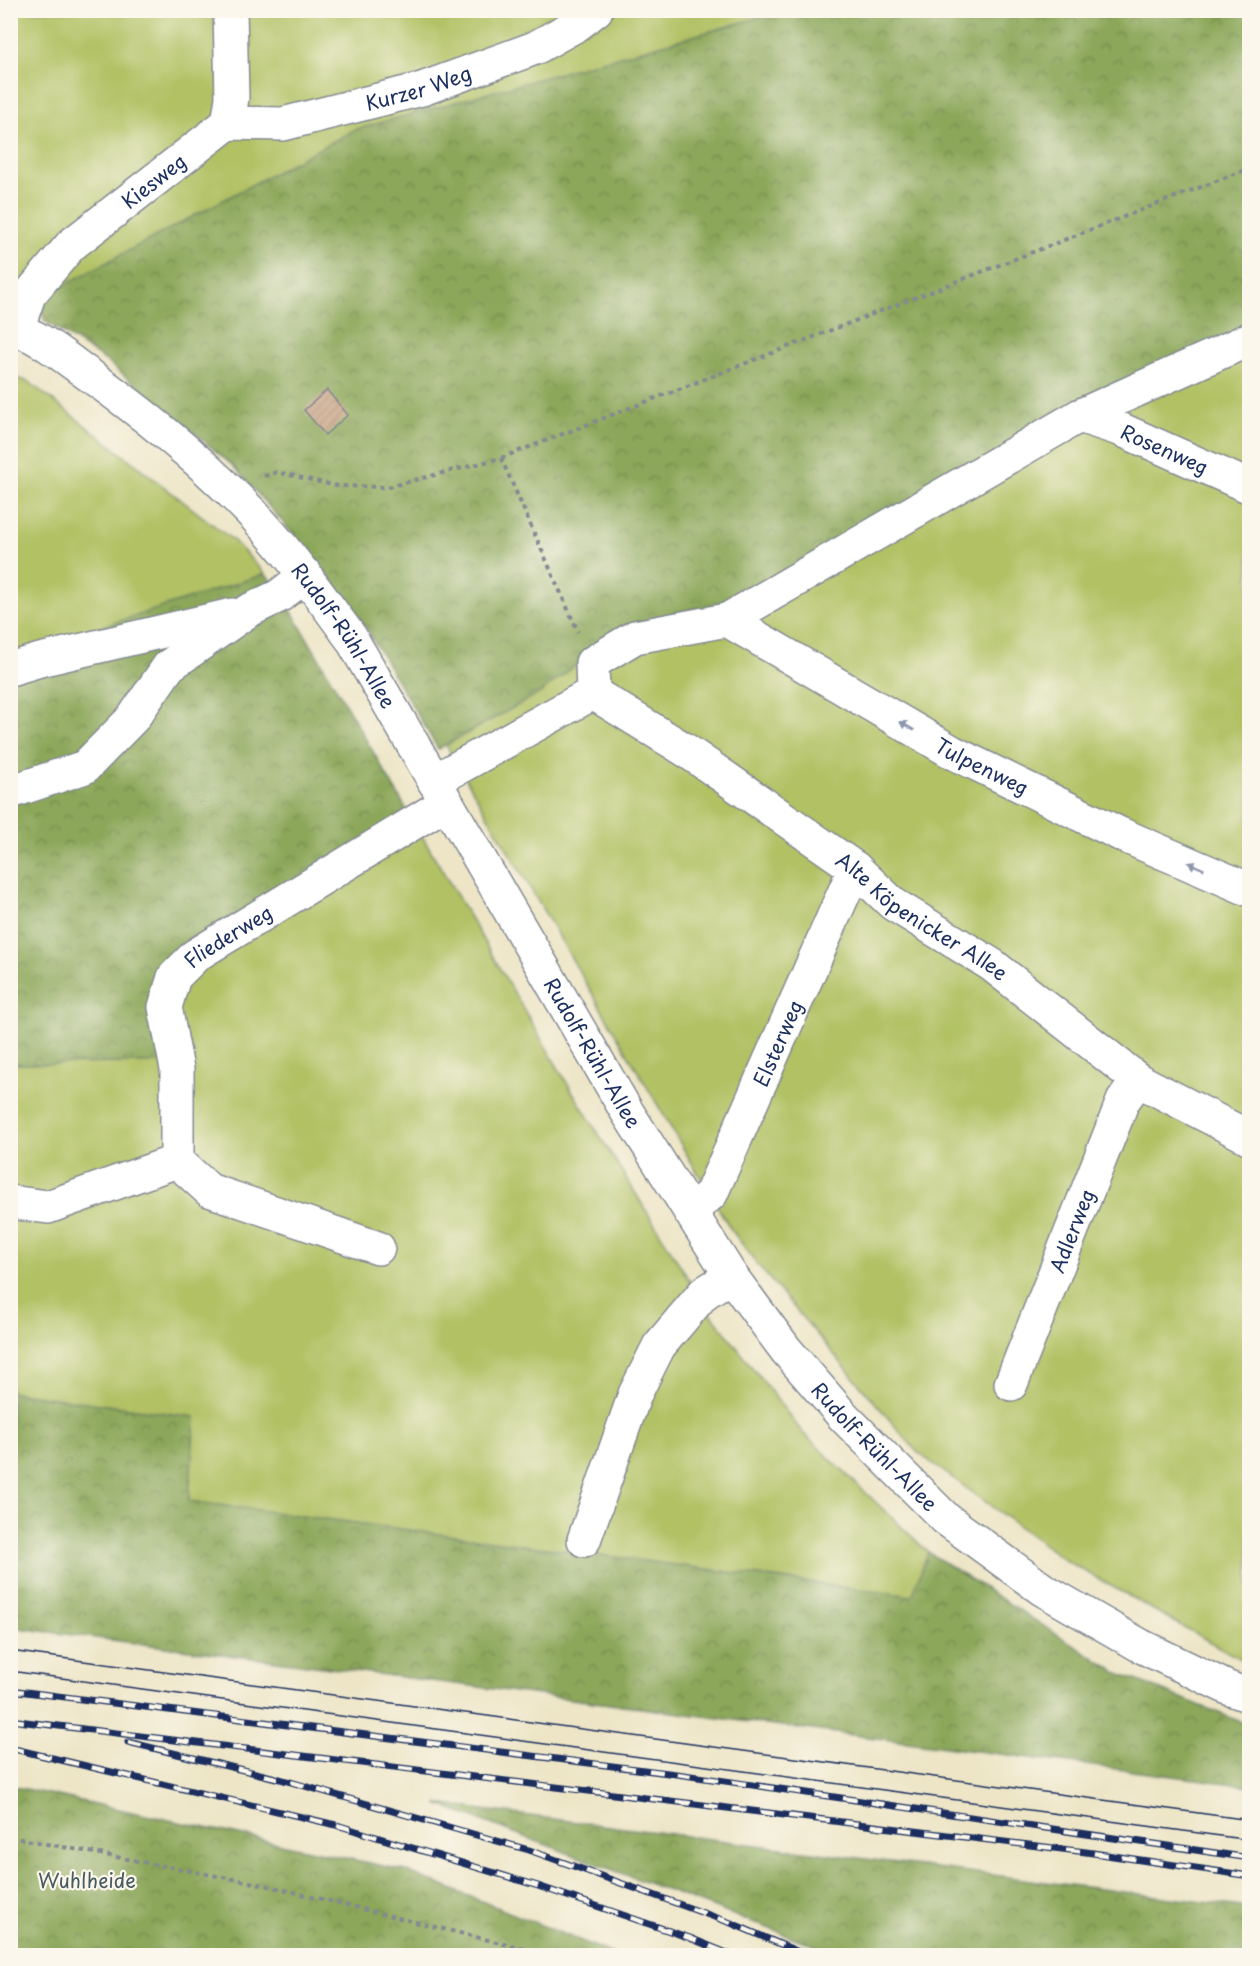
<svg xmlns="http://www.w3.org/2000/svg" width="1260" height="1966" viewBox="0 0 1260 1966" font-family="'Playpen Sans',sans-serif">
<defs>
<pattern id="forest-crowns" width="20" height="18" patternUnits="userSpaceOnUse" patternTransform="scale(1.5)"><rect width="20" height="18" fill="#8ca75a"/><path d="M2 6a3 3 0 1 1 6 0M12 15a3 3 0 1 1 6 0" fill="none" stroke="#72884e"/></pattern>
<pattern id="building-hatch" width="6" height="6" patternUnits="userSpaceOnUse" patternTransform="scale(1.5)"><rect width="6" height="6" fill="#c7a082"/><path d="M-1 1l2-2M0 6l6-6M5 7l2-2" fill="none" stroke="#a1836e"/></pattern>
</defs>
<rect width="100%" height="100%" fill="#fbf7ec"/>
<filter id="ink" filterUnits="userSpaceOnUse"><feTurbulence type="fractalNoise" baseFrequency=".0167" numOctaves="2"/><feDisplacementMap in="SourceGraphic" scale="12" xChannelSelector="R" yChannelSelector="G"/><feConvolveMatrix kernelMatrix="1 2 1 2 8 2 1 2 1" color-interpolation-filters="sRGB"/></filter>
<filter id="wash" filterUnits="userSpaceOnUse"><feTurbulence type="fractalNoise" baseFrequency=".008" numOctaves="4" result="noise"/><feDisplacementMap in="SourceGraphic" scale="24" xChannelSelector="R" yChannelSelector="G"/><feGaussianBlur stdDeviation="1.35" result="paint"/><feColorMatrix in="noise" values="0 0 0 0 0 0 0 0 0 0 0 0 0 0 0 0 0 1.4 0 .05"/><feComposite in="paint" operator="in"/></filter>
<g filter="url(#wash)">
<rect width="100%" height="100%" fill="#ede5c6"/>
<g fill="url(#forest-crowns)" stroke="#546b5c" stroke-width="1.5">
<polygon points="778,11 1249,11 1249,332 763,592 627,625 540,693 438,749 358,615 324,570 265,502 233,466 192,431 105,360 45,321 38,299 354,130 757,18"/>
<polygon points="265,574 277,586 408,812 169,1063 11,1064 10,656"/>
<polygon points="11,1392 195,1417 189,1501 911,1596 928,1552 1116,1672 1249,1725 1249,1786 11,1627"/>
<polygon points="11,1786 406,1871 616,1955 11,1955"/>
<polygon points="437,1804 1249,1908 1249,1955 840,1955"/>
</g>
<g fill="#b1c164" stroke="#667861" stroke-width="1.5">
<polygon points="10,11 778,11 757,18 354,130 38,299 11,280"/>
<polygon points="1249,332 1249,1664 1065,1560 917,1452 762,1270 730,1228 446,745 540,693 627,625 763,592"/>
<polygon points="10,376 29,382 234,541 265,574 11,656"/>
<polygon points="408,812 567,1083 706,1307 802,1432 928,1552 912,1596 189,1501 195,1417 11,1392 11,1064 168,1063 159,1003"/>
</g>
<g id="blocks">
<polygon fill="url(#building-hatch)" points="327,390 348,415 325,435 304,410"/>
</g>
</g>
<g filter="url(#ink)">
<use href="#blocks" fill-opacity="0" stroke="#848a92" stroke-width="1.5"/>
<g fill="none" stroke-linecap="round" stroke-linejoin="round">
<g stroke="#848a92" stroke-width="36">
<g id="minor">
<path id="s1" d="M228,123L283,124L422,89L535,48L578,24L596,10"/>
<path id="s2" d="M10,328C37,334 63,356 85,372C139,410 192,453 239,500C282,542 316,590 351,638L626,1110L731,1276L786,1350L843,1416L946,1519L1042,1589L1141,1646L1228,1688L1250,1696"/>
<path id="s3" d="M17,330L29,295L71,245L228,123L232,98L230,10"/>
<path id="s4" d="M1079,416L1122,430L1250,487"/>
<path id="s5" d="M727,620L952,752L1120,834L1250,890"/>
<polyline points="10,669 40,660 232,615"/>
<path id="s6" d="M593,693L687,751L855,868L893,904L992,965L1138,1080L1250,1138"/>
<polyline points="434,781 593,693 592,663 635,637 727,620 1079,416 1250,339"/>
<polyline points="10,792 85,767 133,718 169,666 248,611 279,596 306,575"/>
<polyline points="177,1161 209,1190 378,1248"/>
<path id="s7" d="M10,1202L48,1207L177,1161V1069L165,1007L174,977L196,955L446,803"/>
<path id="s8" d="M690,1211L711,1194L855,868"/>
<path id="s9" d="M1011,1384L1123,1101L1138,1080"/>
<polyline points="584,1540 635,1394 659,1346 704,1293 731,1276"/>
</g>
</g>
<g stroke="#848a92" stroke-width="4" stroke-dasharray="4.5 4.5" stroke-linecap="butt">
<polyline points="501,458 578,632"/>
<polyline points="264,476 277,472 337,486 388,487 501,458 1250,168"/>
<polyline points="10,1837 265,1885 553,1956"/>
</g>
<use href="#minor" stroke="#fff" stroke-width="33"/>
<g stroke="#1b2f5e" stroke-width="1.5">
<polyline points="10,1651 1250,1820"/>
<polyline points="10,1671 1250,1840"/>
</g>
<g stroke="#1b2f5e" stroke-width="7">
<g id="rail">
<polyline points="10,1690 684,1775 1250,1858"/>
<polyline points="10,1720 1086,1852 1250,1876"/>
<polyline points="128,1742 280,1779 529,1850 731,1923 808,1956"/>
<polyline points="10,1748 340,1826 538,1886 690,1938 734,1956"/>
</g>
</g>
<use href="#rail" stroke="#fbf7ec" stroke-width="4.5" stroke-dasharray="14" stroke-linecap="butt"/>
</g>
<defs><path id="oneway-solid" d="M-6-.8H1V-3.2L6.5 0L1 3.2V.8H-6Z" transform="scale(1.5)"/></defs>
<g fill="#8d97ae">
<use href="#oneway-solid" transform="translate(907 726) rotate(-149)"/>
<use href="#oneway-solid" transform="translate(1196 866) rotate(-157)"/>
</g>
</g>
<g text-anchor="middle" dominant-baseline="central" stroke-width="4.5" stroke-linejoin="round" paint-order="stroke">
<g font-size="20" fill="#1b2f5e" stroke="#fbf7ec">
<text stroke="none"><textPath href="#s1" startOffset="195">Kurzer Weg</textPath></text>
<text stroke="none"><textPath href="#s3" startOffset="207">Kiesweg</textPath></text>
<text stroke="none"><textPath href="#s4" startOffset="92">Rosenweg</textPath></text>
<text stroke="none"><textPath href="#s2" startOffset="460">Rudolf-Rühl-Allee</textPath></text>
<text stroke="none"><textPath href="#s5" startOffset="294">Tulpenweg</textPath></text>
<text stroke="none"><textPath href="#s6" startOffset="398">Alte Köpenicker Allee</textPath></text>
<text stroke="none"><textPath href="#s7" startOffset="430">Fliederweg</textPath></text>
<text stroke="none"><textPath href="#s8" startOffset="192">Elsterweg</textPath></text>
<text stroke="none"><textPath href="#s2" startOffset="946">Rudolf-Rühl-Allee</textPath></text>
<text stroke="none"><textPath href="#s9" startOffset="165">Adlerweg</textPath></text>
<text stroke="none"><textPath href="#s2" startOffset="1432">Rudolf-Rühl-Allee</textPath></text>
</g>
<g font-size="20" fill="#485b60" stroke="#fbf7ec">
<text x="87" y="1880">Wuhlheide</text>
</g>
</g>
<rect width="1260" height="1966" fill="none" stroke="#fbf7ec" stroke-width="36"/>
</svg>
